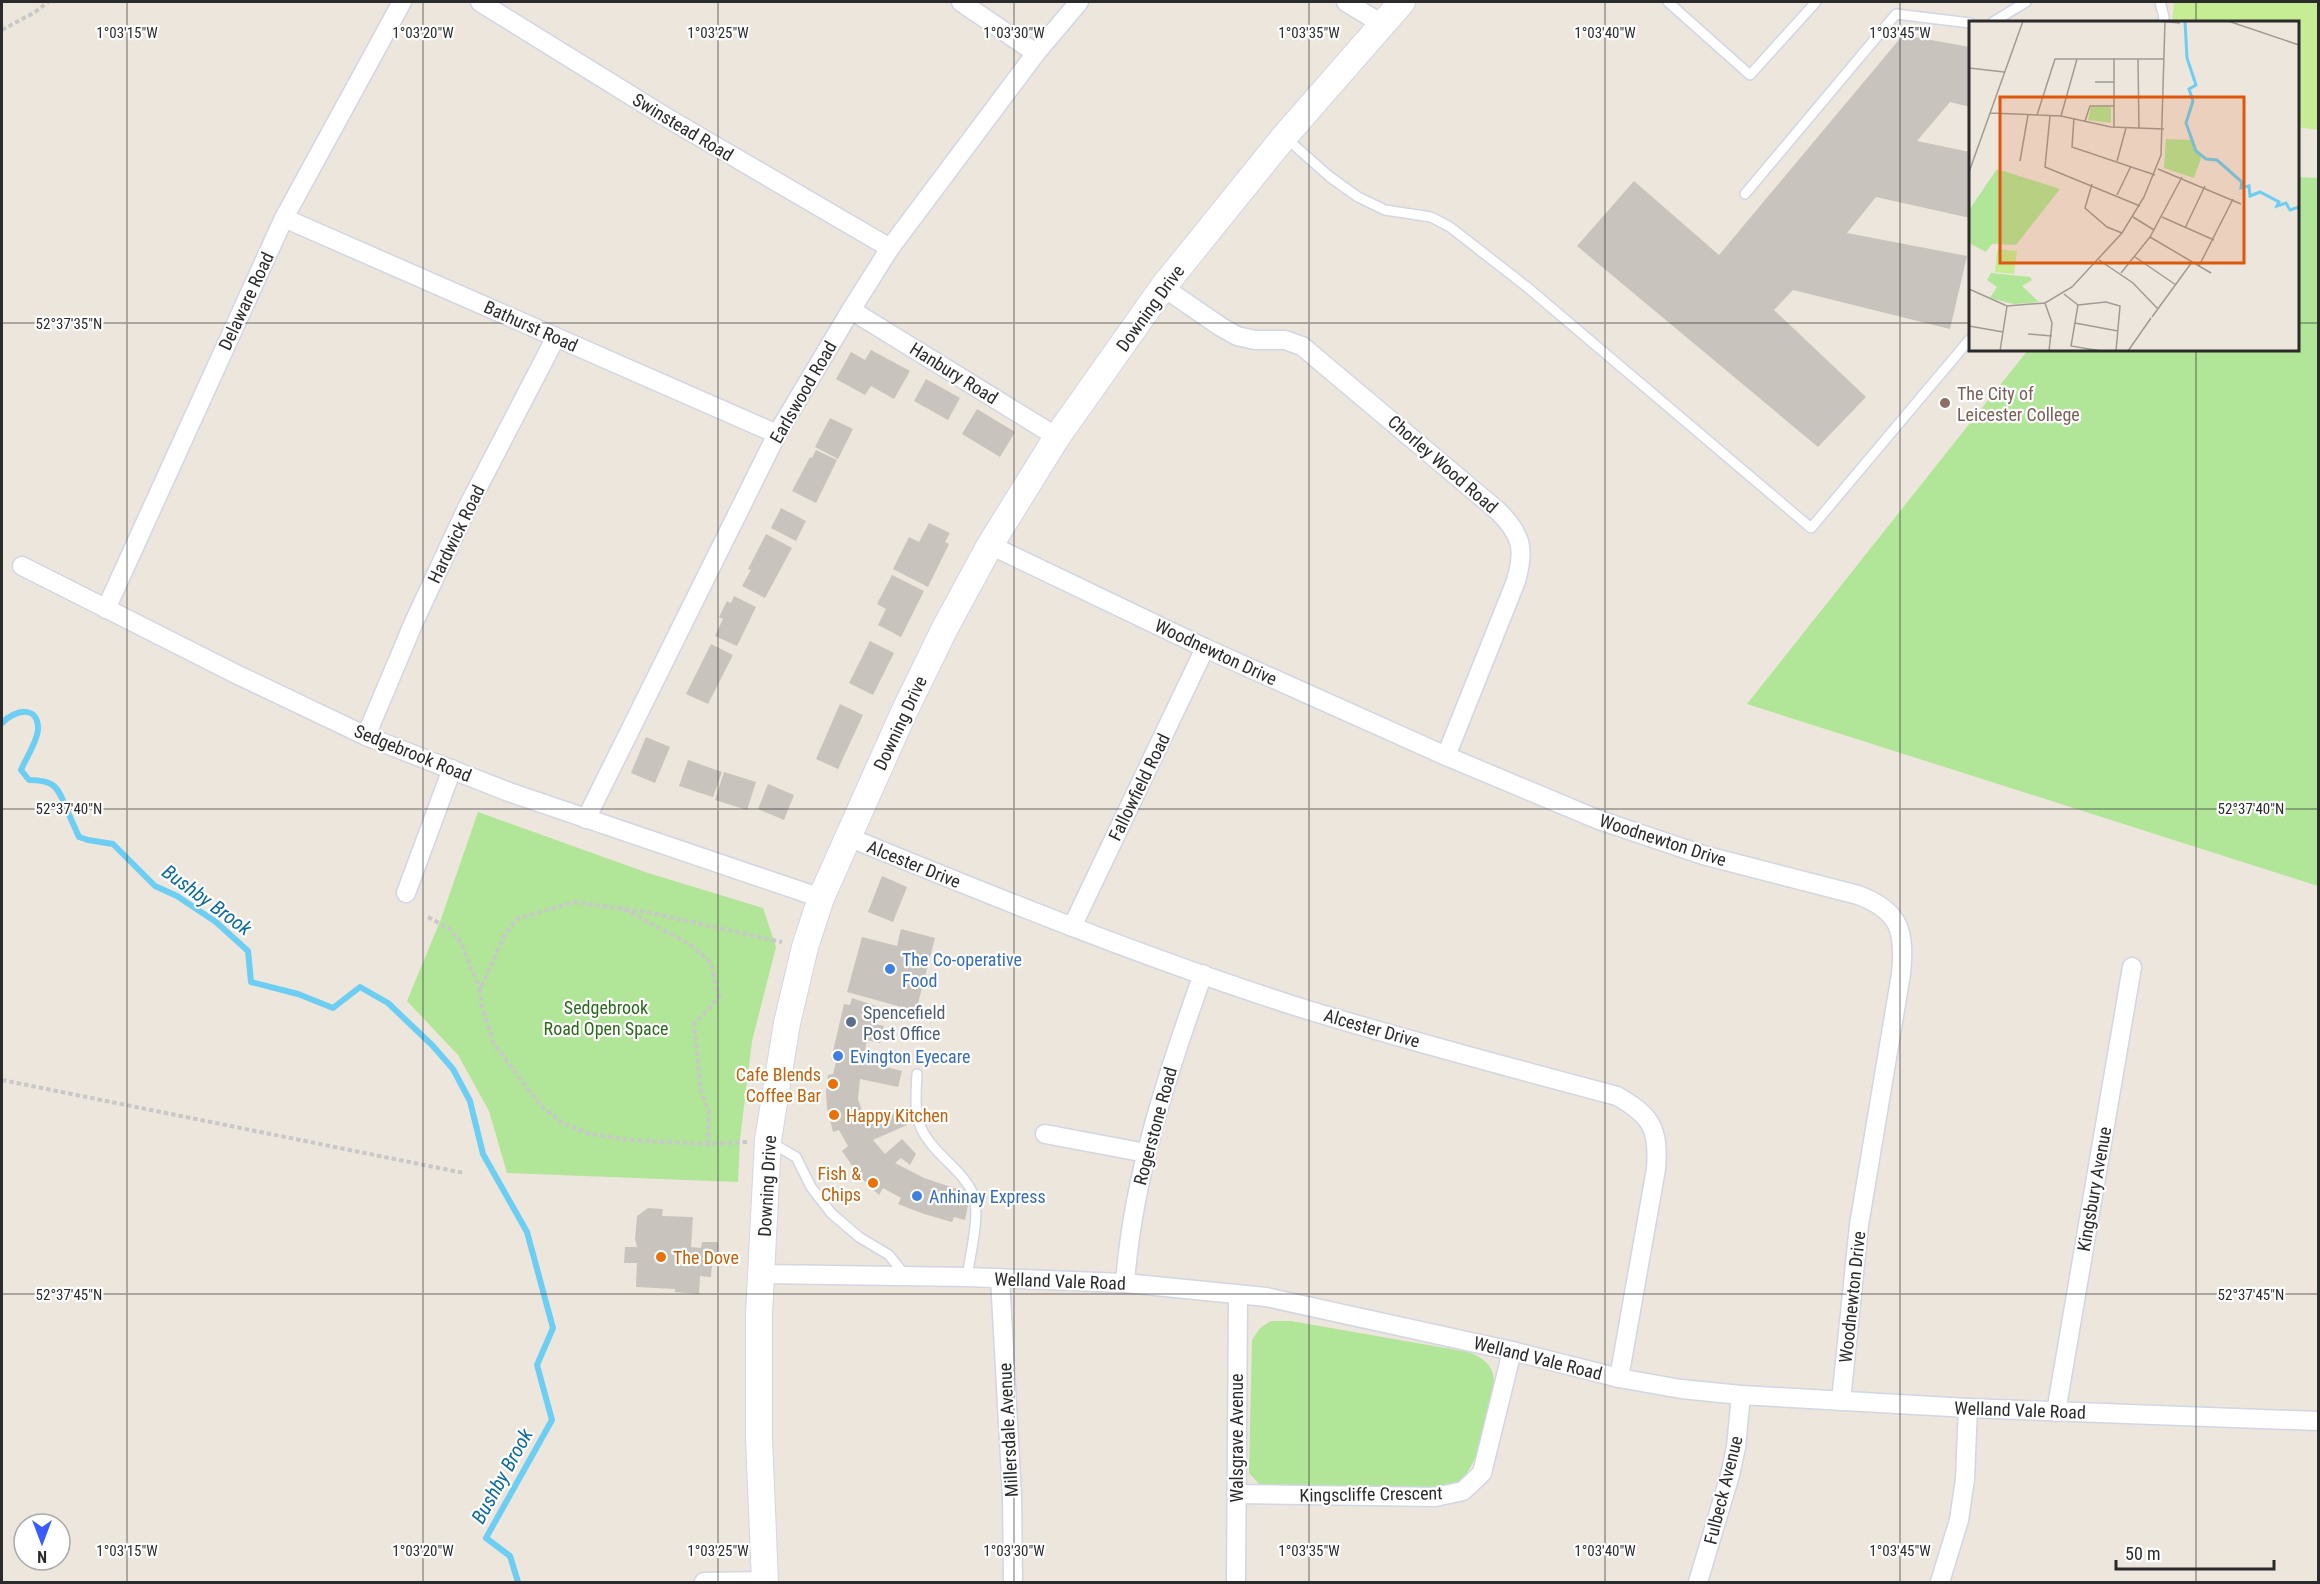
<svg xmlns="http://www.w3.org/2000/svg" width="2320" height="1584" viewBox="0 0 2320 1584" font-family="'Roboto Condensed',sans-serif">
<rect width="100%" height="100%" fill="#ede6dc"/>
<g fill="#b1e597">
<polygon points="2298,177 2318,178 2318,886 1747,704 2028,350 2298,350"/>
<polygon points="478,812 648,873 763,908 776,947 752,1041 740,1139 738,1182 507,1173 489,1111 458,1055 407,1001 441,919"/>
<path d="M1271,1321H1291L1468,1352C1478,1356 1487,1360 1492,1371C1501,1391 1477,1471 1458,1483C1452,1487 1442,1488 1436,1490L1260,1485L1249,1473L1252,1340L1260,1328Z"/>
</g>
<polygon fill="#c6ed93" points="2174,2 2318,2 2318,130 2298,127 2298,22 2172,22"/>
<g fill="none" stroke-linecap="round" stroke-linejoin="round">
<path stroke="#6ccef2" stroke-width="6" d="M2,723C14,710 39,704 38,730C37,742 26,758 21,770L29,780C56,780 58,788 67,810C71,819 75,828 79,837L88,840L113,844L155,886L177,896L216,922L248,951L251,982L298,994L333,1008L360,987L388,1003L432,1045L453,1069L470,1101L483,1154L527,1232L553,1328L537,1365L552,1420L486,1538L510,1556L518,1582"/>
</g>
<g fill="#c8c3bc">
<polygon points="1903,35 1970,47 1970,107 1950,102 1917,141 1970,152 1970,218 1876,197 1847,233 1967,256 1950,329 1793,290 1774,310 1866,397 1818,447 1577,246 1634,181 1719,255"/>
<polygon points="871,350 910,371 894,399 871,386 865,395 836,379 851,352 865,360"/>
<polygon points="926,379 960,398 948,420 914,401"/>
<polygon points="977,409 1015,432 1000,457 962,434"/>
<polygon points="830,418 853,429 838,459 815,447"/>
<polygon points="816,450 837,460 816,503 792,491 810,457 812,458"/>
<polygon points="781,508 806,521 796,541 771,528"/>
<polygon points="929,523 950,533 945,542 949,544 928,587 893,569 909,537 919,542"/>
<polygon points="766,534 792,548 765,598 742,586 751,570 748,569"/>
<polygon points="892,575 924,591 901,637 878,625 886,609 877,604"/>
<polygon points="734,596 756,607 737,646 715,636 723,619 719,617 727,601 731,603"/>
<polygon points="870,641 894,653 873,695 849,683"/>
<polygon points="711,644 733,655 708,704 686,694"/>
<polygon points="840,704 863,715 838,769 816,759"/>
<polygon points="646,737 670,747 655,783 631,773"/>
<polygon points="688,760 722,772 713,797 679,786"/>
<polygon points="724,772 756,782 747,810 715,800"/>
<polygon points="768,784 794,795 784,820 758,809"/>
<polygon points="882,876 907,887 893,922 868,912"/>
<polygon points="901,929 935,938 916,1011 847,992 862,937 897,946"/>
<polygon points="852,998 876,1006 872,1023 884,1026 880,1043 867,1040 863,1061 902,1071 898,1087 860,1079 858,1099 865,1120 891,1109 895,1117 902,1114 907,1125 873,1140 885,1154 902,1139 916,1154 910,1165 901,1158 895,1163 924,1178 963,1191 963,1194 970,1196 965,1220 954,1217 952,1222 924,1214 898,1204 901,1198 883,1188 879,1195 860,1177 842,1151 848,1146 839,1130 833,1132 827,1108 826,1092 828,1075 833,1074 836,1062 831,1060 844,1004 850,1005"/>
<polygon points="648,1208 663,1209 662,1216 693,1217 691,1247 701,1248 702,1242 718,1242 718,1253 713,1253 711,1277 700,1276 699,1294 675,1292 675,1289 636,1287 637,1263 624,1263 625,1247 637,1247 635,1239 637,1216"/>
</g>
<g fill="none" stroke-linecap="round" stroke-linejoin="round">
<g stroke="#d2d5e4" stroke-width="12">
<g id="lane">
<polyline points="1668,2 1750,75 1816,2"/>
<polyline points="2160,2 2164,17 2163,22"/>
<polyline points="1993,22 2026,2"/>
<polyline points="1286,138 1330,177 1358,197 1385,210 1431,217 1450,227 1527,287 1811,528 1970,339"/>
<polyline points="1745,194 1896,14 1970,23"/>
<path d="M917,1074C914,1121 916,1131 950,1164C959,1173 968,1182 973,1194C981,1213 970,1255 967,1277"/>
<polyline points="770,1142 796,1157 811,1187 831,1213 859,1237 889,1255 905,1275"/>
</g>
</g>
<g stroke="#d2d5e4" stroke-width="21">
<g id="street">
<polyline points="480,2 664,116 890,248"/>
<polyline points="961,2 1036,53"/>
<polyline points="1346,2 1382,24"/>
<polyline points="284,218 777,434"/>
<path d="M1163,287L1221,327L1237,336L1255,340H1285L1302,346L1498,511C1522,535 1525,549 1516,581L1446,756"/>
<polyline points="851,310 1057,437"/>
<path d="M990,545L1205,648L1446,756L1599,820L1703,855L1858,895C1901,911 1905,932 1901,974L1859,1225L1841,1401"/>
<polyline points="22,566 236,674 366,736 509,792 821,898"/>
<polyline points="106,609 284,218 402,2"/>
<polyline points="366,736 414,622 466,510 556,337"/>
<polyline points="586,819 777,434 851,310 890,248 1036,53 1079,2"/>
<path d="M848,837C1000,899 1154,962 1311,1011C1413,1042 1515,1069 1617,1096C1652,1116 1659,1129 1656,1169L1619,1378"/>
<polyline points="406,893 452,769"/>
<polyline points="1072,927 1205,648"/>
<polyline points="1045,1134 1146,1153"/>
<polyline points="761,1274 967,1277 1125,1283 1266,1297 1512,1351 1619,1378 1681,1389 1741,1395 1968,1408 2318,1421"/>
<polyline points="1000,1278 1012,1495 1013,1582"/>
<path d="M1125,1283C1133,1176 1167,1075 1203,974"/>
<polyline points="2056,1412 2132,967"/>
<polyline points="1236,1494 1435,1497 1463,1491 1482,1473 1512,1351"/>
<polyline points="704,1582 765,1581"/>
<polyline points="1236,1582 1238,1294"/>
<polyline points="1698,1582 1730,1475 1736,1447 1741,1395"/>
<polyline points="1940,1582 1959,1520 1965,1479 1968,1408"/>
</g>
</g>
<g stroke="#d2d5e4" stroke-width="28">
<polyline id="secondary" points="765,1582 759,1439 759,1314 768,1140 787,1023 805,947 821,898 904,712 945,628 990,545 1057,437 1163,287 1284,137 1402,2"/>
</g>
<g stroke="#c8c8c8" stroke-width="4" stroke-dasharray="4.5 3" stroke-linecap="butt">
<polyline points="2,30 35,12 48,2"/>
<polyline points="624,909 691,945 711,963 719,998 694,1024 701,1091 709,1112 708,1144"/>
<polyline points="428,917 450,929 461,943 480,989"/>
<polyline points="2,1080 464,1173"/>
<polyline points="747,1142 708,1144 630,1140 590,1134 564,1124 540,1105 494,1044 482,1007 480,990 504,936 517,919 574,902 647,912 782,942"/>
</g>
<use href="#lane" stroke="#fff" stroke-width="9"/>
<use href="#street" stroke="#fff" stroke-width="18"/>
<use href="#secondary" stroke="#fff" stroke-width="26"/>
</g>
<path fill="none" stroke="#2b2b2b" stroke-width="1.5" stroke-opacity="0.45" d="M127,2V1582M423,2V1582M718,2V1582M1014,2V1582M1309,2V1582M1605,2V1582M1900,2V1582M2196,2V22M2,323H1970M2298,323H2318M2196,350V1582M2,809H2318M2,1294H2318"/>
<circle fill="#8d6e63" stroke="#fff" stroke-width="2" cx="1945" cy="403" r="6"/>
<g fill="#3f7fe0" stroke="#fff" stroke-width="2">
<circle cx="890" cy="969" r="6"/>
<circle cx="838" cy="1056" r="6"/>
<circle cx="917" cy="1196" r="6"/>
</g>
<circle fill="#5c6f8a" stroke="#fff" stroke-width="2" cx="851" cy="1022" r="6"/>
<g fill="#e8710a" stroke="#fff" stroke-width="2">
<circle cx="833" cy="1084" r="6"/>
<circle cx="834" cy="1115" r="6"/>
<circle cx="873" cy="1183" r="6"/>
<circle cx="661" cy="1257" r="6"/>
</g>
<g text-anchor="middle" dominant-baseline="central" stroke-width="4.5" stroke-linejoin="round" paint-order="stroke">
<g font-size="18" fill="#2b2b2b" stroke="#fff">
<text transform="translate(683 127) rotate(31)">Swinstead Road</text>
<text transform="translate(246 301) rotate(-65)">Delaware Road</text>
<text transform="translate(1150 308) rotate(-54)">Downing Drive</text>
<text transform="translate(531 326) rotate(24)">Bathurst Road</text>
<text transform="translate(954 373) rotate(32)">Hanbury Road</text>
<text transform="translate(803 392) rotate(-60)">Earlswood Road</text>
<text transform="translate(1443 464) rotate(41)">Chorley Wood Road</text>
<text transform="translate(456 534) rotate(-64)">Hardwick Road</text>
<text transform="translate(1216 652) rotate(25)">Woodnewton Drive</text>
<text transform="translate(900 723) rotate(-65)">Downing Drive</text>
<text transform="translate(413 753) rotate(22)">Sedgebrook Road</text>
<text transform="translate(1139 787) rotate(-64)">Fallowfield Road</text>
<text transform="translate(1663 840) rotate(18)">Woodnewton Drive</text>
<text transform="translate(914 864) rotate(22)">Alcester Drive</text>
<text transform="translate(1372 1028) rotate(16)">Alcester Drive</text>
<text transform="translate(1155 1126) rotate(-75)">Rogerstone Road</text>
<text transform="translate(767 1186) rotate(-87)">Downing Drive</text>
<text transform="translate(2094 1189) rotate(-80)">Kingsbury Avenue</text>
<text transform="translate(1060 1281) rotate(2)">Welland Vale Road</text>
<text transform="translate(1852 1297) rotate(-84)">Woodnewton Drive</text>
<text transform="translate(1538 1358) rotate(14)">Welland Vale Road</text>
<text transform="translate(2020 1410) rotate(2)">Welland Vale Road</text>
<text transform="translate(1008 1430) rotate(-93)">Millersdale Avenue</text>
<text transform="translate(1236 1438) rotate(-90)">Walsgrave Avenue</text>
<text transform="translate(1723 1490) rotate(-76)">Fulbeck Avenue</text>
<text transform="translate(1371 1494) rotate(-1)">Kingscliffe Crescent</text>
</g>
<g font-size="18" fill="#785e54" stroke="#fff" text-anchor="start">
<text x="1957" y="393">The City of<tspan x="1957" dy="21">Leicester College</tspan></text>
</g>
<g font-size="18" fill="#366cbe" stroke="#fff" text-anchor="start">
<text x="902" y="959">The Co-operative<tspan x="902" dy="21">Food</tspan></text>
<text x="850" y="1056">Evington Eyecare</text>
<text x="929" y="1196">Anhinay Express</text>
</g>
<g font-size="18" fill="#296a18" stroke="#fff">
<text x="606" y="1007">Sedgebrook<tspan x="606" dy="21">Road Open Space</tspan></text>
</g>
<g font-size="18" fill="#4e5e75" stroke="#fff" text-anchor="start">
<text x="863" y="1012">Spencefield<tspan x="863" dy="21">Post Office</tspan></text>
</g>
<g font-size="18" fill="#c56008" stroke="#fff" text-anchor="end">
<text x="821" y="1074">Cafe Blends<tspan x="821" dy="21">Coffee Bar</tspan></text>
<text x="846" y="1115" text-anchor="start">Happy Kitchen</text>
<text x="861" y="1173">Fish &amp;<tspan x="861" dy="21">Chips</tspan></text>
<text x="673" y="1257" text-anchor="start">The Dove</text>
</g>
<g font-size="20" font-style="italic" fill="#0a6ba0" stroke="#fff">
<text transform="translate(207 900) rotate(36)">Bushby Brook</text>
<text transform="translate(502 1476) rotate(-61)">Bushby Brook</text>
</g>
</g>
<g transform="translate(1969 21)">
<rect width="330" height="330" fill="#ede6dc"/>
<path d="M122,86H142V102L119,99ZM197,118L222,119L232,137L225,157L195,147ZM28,148L91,168L47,224L23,223L17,231L0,222V189ZM22,252L61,256L63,259L53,265L70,281L45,283L21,277L28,266L18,259Z" fill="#b1e597"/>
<path d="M28,228L48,230L45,253L26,251Z" fill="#c6ed93"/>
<path fill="none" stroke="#6ccef2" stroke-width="3" d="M216,0L218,37L227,64L220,68L224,80L217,102L227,130L237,138L248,139L273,161L272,167L280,165L281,175L291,171L310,181L308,185L317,182L321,189L330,186"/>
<path fill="none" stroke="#9f9b95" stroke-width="1.5" d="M187,0L211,2M259,0L330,24M169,38L170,108M0,47L35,51M126,61H145M21,92L92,95L142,106L195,108M68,94L86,38H195M81,95L76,146L171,185M92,95L108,38M105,97L103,126L186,154M116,100L121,85H145M145,106V37M51,140L59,94M148,140L157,107M189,148L272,183M0,151L54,0M123,163L116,187L138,206L153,212M148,174L162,145M164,196L185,209M193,196L245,219M216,207L236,165M181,216L242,252M166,236L207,264M130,239L164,262L189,288M230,245L264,178M152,252L181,216L213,156M0,268L38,285L76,282L103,266L153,212L175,176L192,134L196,0M95,273L109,284L137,281L151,285L147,330M76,282L83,302L80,330M109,284L102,325L132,330M183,296L223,241M106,302L149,310M0,305L34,311M59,313L83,315M31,330L38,285M159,330L182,297"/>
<path fill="#df570e" fill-opacity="0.15" stroke="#df570e" stroke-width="3" d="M31,76H275V242H31Z"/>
<rect width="330" height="330" fill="none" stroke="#2b2b2b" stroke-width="3"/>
</g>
<g font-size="15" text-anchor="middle" fill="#2b2b2b" stroke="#fff" stroke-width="4.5" stroke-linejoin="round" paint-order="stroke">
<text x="127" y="38">1°03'15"W</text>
<text x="423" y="38">1°03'20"W</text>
<text x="718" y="38">1°03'25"W</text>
<text x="1014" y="38">1°03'30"W</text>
<text x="1309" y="38">1°03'35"W</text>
<text x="1605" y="38">1°03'40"W</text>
<text x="1900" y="38">1°03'45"W</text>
<text x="69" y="329">52°37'35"N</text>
<text x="2251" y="814">52°37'40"N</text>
<text x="69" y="814">52°37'40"N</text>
<text x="2251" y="1300">52°37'45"N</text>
<text x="69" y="1300">52°37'45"N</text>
<text x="127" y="1556">1°03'15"W</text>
<text x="423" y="1556">1°03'20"W</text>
<text x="718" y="1556">1°03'25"W</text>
<text x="1014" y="1556">1°03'30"W</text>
<text x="1309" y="1556">1°03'35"W</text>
<text x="1605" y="1556">1°03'40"W</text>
<text x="1900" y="1556">1°03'45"W</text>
</g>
<rect width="2320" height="1584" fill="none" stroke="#2b2b2b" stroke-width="6"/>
<g transform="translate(42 1542) rotate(180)"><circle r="28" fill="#ffffff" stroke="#aaaaaa" stroke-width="1.5"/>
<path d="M0-4.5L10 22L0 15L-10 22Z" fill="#385bff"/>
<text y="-9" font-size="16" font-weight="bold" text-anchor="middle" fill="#2b2b2b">N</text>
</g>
<path d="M2116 1560v9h158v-9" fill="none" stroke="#2b2b2b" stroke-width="3"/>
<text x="2125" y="1560" font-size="18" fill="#2b2b2b" stroke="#ffffff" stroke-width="4.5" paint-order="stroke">50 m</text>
</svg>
